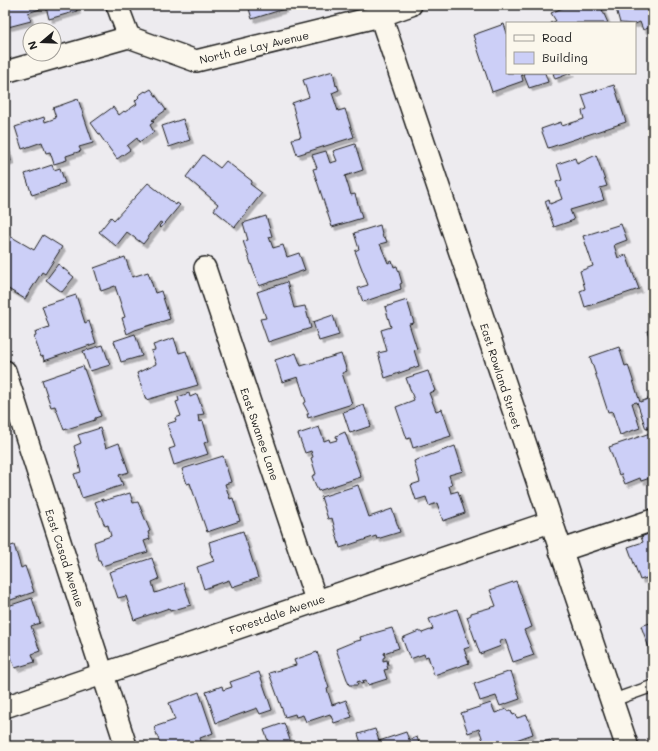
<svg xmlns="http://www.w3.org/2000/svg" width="658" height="751" viewBox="0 0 658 751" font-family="Mali,sans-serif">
<defs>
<filter id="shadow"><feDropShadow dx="3.5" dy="3.5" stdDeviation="0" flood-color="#0004"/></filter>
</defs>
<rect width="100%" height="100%" fill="#edebef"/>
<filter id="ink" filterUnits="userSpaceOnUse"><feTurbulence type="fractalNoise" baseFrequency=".025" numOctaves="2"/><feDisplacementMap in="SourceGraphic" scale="8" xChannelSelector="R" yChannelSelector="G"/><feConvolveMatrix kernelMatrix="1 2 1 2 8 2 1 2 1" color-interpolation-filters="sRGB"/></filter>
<g filter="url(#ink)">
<g fill="#cccff7" stroke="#1c1c1c" filter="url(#shadow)">
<polygon points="5,5 75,5 77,11 49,19 46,7 28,13 31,21 8,27 5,18"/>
<polygon points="248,5 291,5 283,8 284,9 252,19"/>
<polygon points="569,5 600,5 608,23 550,23 556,21 551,13"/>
<polygon points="615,5 653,5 653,26 643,30 640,22 635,24 620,23"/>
<polygon points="504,24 507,33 507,73 521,73 523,81 492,92 473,35"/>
<polygon points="333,71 336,86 337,85 339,90 332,93 338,111 345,109 354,137 297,155 292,139 301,137 292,103 309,97 303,80"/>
<polygon points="523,73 545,73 548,82 529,88"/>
<polygon points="553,73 571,73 555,79"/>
<polygon points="614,85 626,122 548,148 541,129 561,122 562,126 584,119 582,111 587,109 582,95"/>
<polygon points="151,89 166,110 152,120 154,122 150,125 154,132 139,142 137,138 127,146 130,150 117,159 91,123 113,107 119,115 124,111 125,112 137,104 135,101 139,97 138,96 145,91 146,92"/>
<polygon points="78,99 93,143 79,147 81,151 66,156 67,160 54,164 50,152 46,153 42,142 22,149 15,127 44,117 45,122 56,118 53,108"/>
<polygon points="183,119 190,140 169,147 162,126"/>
<polygon points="5,143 11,161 5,163"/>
<polygon points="355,144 363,170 345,176 351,195 355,194 362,218 332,227 313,169 317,168 312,155 326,151 330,163 337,161 333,151"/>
<polygon points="203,155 220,168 226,161 252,181 250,184 262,193 235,227 214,210 218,204 186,177"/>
<polygon points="596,155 607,186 600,188 604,200 570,210 574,220 554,227 545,201 549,199 550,204 562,199 556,182 562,180 557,164 575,158 577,164"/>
<polygon points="52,165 54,170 60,168 65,183 59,185 59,186 32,195 25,174"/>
<polygon points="148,183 176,205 177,203 180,205 161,228 159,226 162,223 160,222 143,244 127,232 116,246 99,232 111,217 114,220"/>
<polygon points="266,216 272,236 269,237 273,248 283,245 287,257 299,253 305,270 259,286 243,241 248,240 243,223"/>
<polygon points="621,224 627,240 614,245 618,258 626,255 639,289 585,307 580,291 585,289 580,271 593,266 583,236"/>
<polygon points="380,225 383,238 385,237 387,242 380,244 388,263 392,261 394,267 397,266 402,283 400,284 401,289 363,302 358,288 368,285 355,251 359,249 354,233"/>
<polygon points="43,235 62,247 45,274 42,272 25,299 5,287 5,245 10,236 34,250"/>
<polygon points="125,257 132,277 148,272 155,293 161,291 170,319 135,330 127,334 122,318 125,317 115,286 101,291 94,268"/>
<polygon points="58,264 74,277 62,292 46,280"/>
<polygon points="287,282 294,308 305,306 311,328 268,342 260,319 266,318 257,292"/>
<polygon points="76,295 85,323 89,321 96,343 44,361 43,356 41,357 34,337 36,336 35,332 49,327 42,306"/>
<polygon points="407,300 414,323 409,324 417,349 414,350 419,366 385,378 378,353 387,351 381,330 391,327 385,307"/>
<polygon points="333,315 339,335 319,341 313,322"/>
<polygon points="653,329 653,346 647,331"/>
<polygon points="135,334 142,356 121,362 114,341"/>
<polygon points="174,338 179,353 186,351 198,385 146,400 137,373 156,364 151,351 155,350 153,345"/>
<polygon points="103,345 110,365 90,371 83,351"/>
<polygon points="619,347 625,366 628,365 640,402 653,397 653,426 646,429 637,402 632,403 640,428 620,435 612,411 608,412 590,357"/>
<polygon points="296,353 301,366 341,354 347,371 342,373 352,404 308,418 307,414 309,414 303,403 306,402 298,377 282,382 275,360"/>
<polygon points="83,366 101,416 95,418 95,420 64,430 55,406 51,407 42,380"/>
<polygon points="428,371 435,391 429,393 436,411 442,409 451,436 413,448 410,438 407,439 396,407 414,400 406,378"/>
<polygon points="189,393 190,397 197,394 204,414 198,415 199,422 203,421 209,441 204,443 208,454 174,465 169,449 175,447 167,424 176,421 175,418 181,416 176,402 179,401 178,397"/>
<polygon points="364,405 371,426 350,433 343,412"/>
<polygon points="319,427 324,441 329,439 330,442 337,440 336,436 345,432 361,477 318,491 312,476 316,474 311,458 313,457 311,451 305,453 298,434"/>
<polygon points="100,428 106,448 119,443 129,472 119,475 123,485 82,498 74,474 81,472 74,446 81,443 78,435"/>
<polygon points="653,432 653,477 641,481 640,478 625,484 621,474 619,475 609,447"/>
<polygon points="455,446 463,471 449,475 452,485 449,486 451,493 458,491 465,513 443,521 437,503 429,506 426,497 416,500 411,485 420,482 414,461"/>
<polygon points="223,456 231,482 225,484 230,499 233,498 240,521 207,532 190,483 187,484 182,469"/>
<polygon points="358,485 369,517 392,509 400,532 377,539 376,536 340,548 332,518 328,519 321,497"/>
<polygon points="130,493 133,503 138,502 150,531 148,532 150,539 144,541 148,552 102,566 100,560 98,560 94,542 111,536 108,525 105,526 95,502 103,499 103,501"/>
<polygon points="243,531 258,578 232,587 229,580 204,589 197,567 214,561 210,552 211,551 209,542"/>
<polygon points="653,532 653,576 640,580 628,547 643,542 641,537"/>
<polygon points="14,545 21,568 25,566 34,592 5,602 5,548"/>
<polygon points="152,558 159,579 152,582 155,593 184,583 191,605 170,611 169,608 134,620 126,596 118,598 109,572"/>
<polygon points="516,581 532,627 524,630 534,655 513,662 505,639 499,642 501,646 480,654 467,617 471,615 471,613 496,606 490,590"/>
<polygon points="32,598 40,623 31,626 40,651 32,654 35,662 15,668 8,649 5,650 5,607"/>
<polygon points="457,609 470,647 464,649 469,663 434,675 428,656 425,657 424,654 410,659 402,638 419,631 422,633 433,629 429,619"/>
<polygon points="653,622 653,655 652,656 641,626"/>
<polygon points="392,628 399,648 384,653 385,657 383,658 383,661 387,660 388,665 387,666 388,669 384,670 387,679 368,685 366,680 362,681 364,683 361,684 360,681 357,682 358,685 349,685 336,649 353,642 361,640 360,637"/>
<polygon points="317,652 329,688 327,689 332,705 346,700 352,717 334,723 330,714 306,722 303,715 296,717 295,714 285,717 269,673 296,665 294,660"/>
<polygon points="511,671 520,699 500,706 496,696 480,701 474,684"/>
<polygon points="259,672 272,710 260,714 257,708 216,723 206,692 222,686 223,690 232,687 230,682"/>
<polygon points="199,692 213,733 200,738 202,746 161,746 154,727 175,720 169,703"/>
<polygon points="491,703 495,713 507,709 508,711 511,710 513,715 516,714 517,718 527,715 533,734 499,746 485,746 479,729 468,733 461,713"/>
<polygon points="284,723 291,743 282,746 270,746 264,730"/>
<polygon points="375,729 379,741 406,732 409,740 417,737 420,746 362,746 358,734"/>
<polygon points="550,740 552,746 534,746 534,745"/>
</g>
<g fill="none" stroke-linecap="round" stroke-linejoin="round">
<g stroke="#1c1c1c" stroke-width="14">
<polyline id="service" points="611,701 653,686"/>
</g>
<g stroke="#1c1c1c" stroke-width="24">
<g id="minor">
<polyline points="117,5 129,37"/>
<polyline points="5,72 129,37 196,61 380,16 411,5"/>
<polyline points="205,268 316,600"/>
<polyline points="5,371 126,746"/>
<polyline points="560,551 653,520"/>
<polyline points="5,707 550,522"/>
</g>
</g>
<g stroke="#1c1c1c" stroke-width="25">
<polyline id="secondary" points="377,5 627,746"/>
</g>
<use href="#service" stroke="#fbf7ec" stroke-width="11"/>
<use href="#minor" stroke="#fbf7ec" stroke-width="21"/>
<use href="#secondary" stroke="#fbf7ec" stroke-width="22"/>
</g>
</g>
<g text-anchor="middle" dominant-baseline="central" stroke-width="3" stroke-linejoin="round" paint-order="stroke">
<g font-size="11" fill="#1c1c1c" stroke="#fbf7ec">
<text transform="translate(254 47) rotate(-13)">North de Lay Avenue</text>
<text transform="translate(501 376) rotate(72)">East Rowland Street</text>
<text transform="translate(260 434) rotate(71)">East Swanee Lane</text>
<text transform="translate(65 558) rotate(72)">East Casad Avenue</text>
<text transform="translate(277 614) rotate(-19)">Forestdale Avenue</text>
</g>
</g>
<rect width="658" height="751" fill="none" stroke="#fbf7ec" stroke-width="20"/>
<rect x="10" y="10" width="638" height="731" fill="none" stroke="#1c1c1c" stroke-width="1.5" filter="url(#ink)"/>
<rect x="506" y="22" width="130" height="52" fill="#fbf7ec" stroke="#a29f99"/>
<rect x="514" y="35" width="20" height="6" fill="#fbf7ec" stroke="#a29f99"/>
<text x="542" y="42" font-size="12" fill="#1c1c1c">Road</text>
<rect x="514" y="52" width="20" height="12" fill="#cccff7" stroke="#a29f99"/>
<text x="542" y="62" font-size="12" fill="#1c1c1c">Building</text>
<g transform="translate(42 42) rotate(251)"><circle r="19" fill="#fbf7ec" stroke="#a29f99"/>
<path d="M0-3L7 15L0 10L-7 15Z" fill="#1c1c1c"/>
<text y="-6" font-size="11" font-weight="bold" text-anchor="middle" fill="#1c1c1c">N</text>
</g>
</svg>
